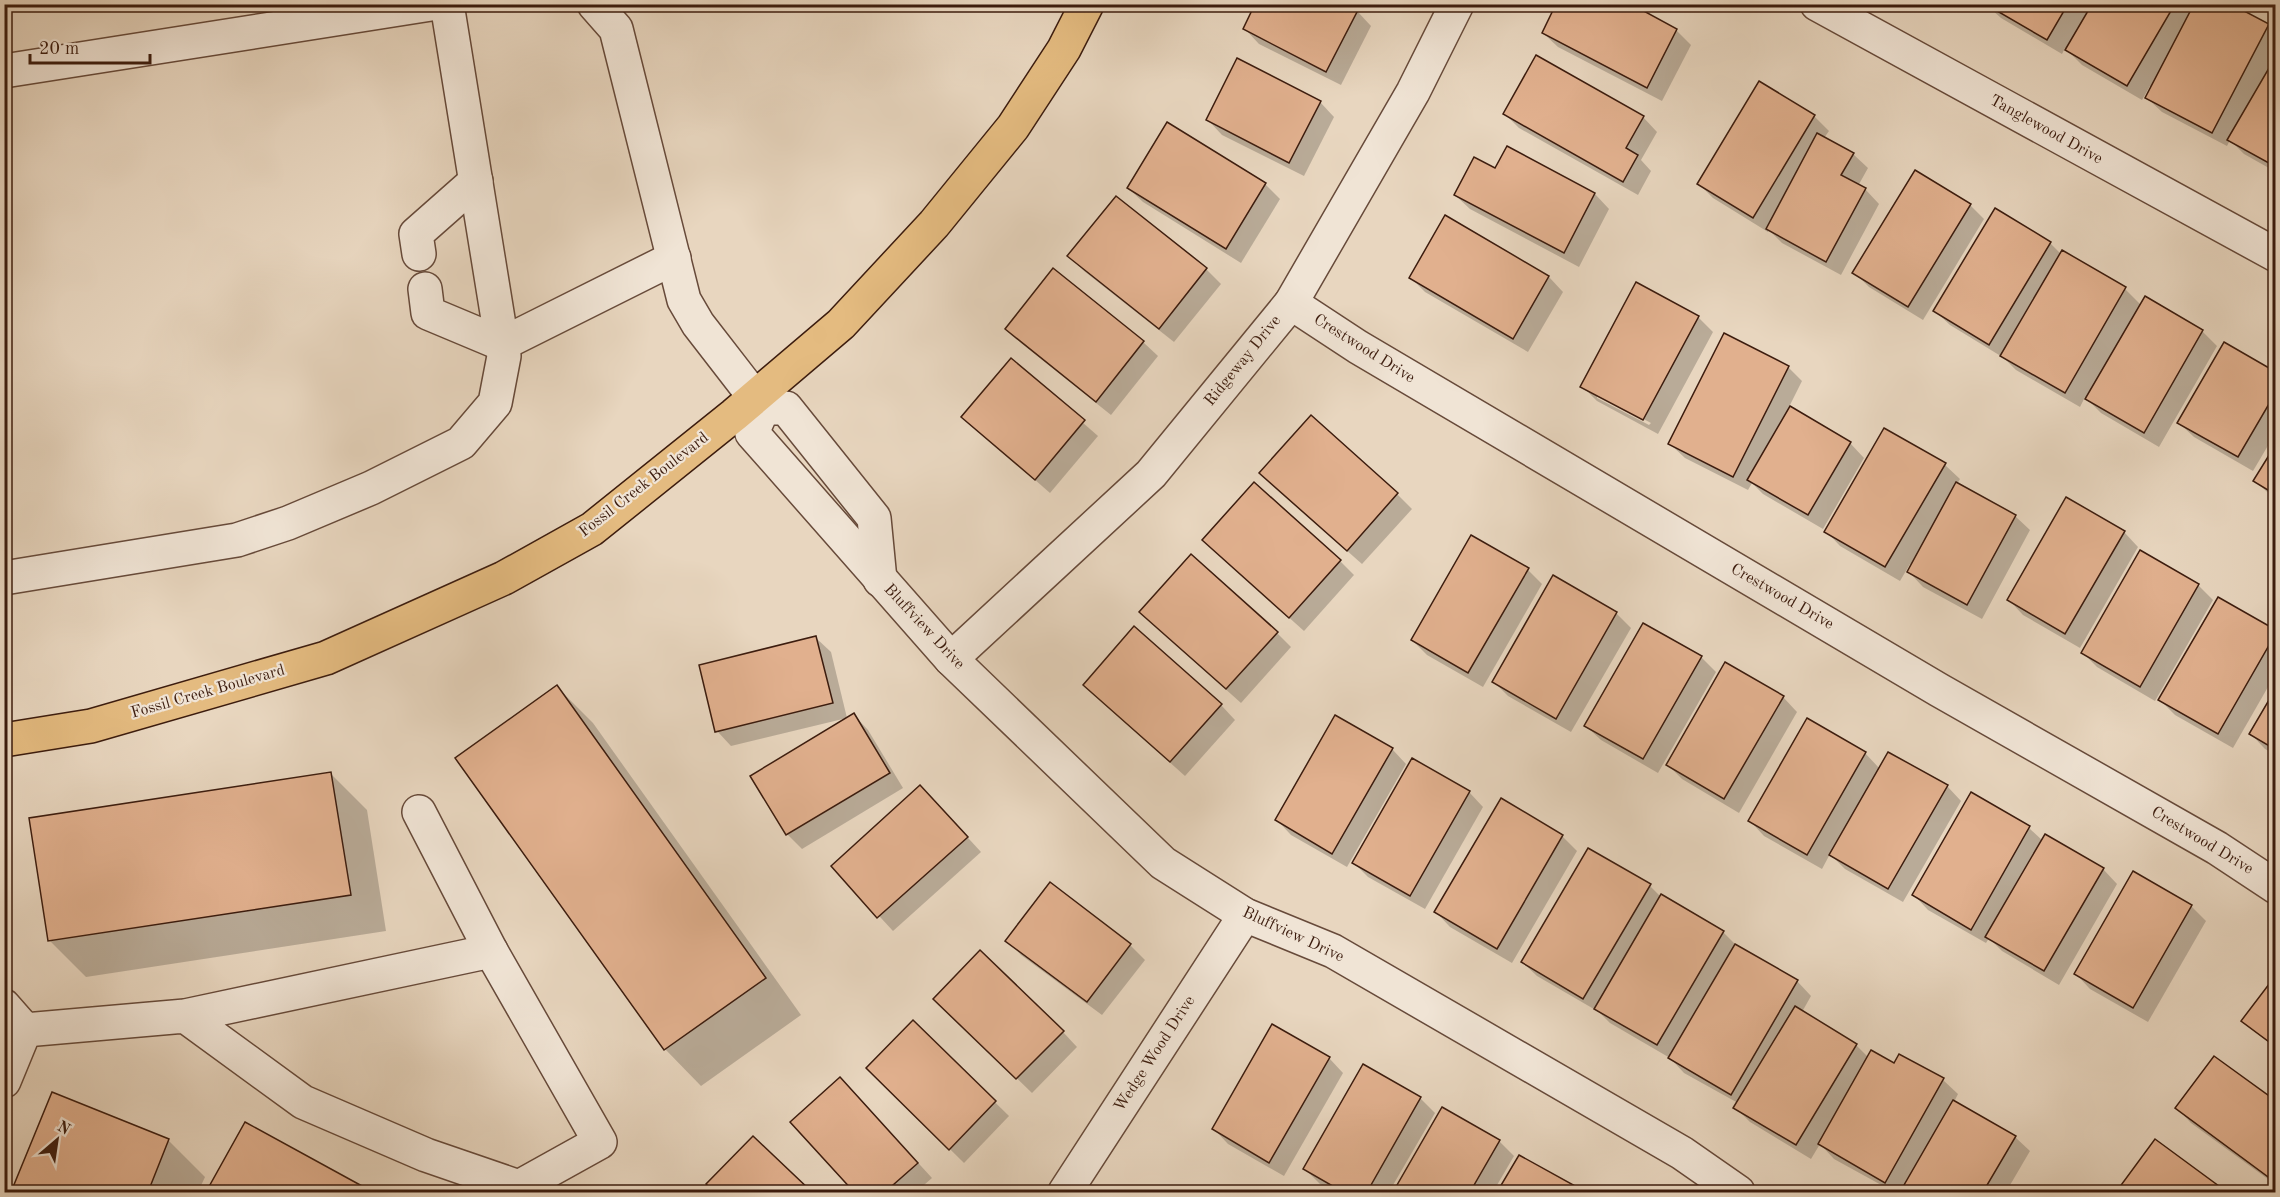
<svg xmlns="http://www.w3.org/2000/svg" width="2280" height="1197" viewBox="0 0 2280 1197" font-family="'Old Standard TT',serif">
<rect width="100%" height="100%" fill="#e8d6bf"/>
<filter id="stains"><feTurbulence type="fractalNoise" baseFrequency=".00333" numOctaves="4"/><feColorMatrix values="0 0 0 0 .2 0 0 0 0 .09 0 0 0 0 .02 0 0 0 .5 -.17"/></filter>
<radialGradient id="worn" r=".72"><stop offset=".6" stop-color="#630" stop-opacity="0"/><stop offset="1" stop-color="#630" stop-opacity=".3"/></radialGradient>
<g fill="#0003" fill-rule="evenodd">
<polygon points="1975,4 2228,4 2268,25 2276,33 2276,172 2244,154 2230,140 2227,146 2162,112 2147,98 2152,87 2150,86 2142,100 2082,65 2065,48 2062,54 2001,18 1990,8 1988,12"/>
<polygon points="1357,11 1371,26 1341,85 1259,44 1245,29"/>
<polygon points="1676,30 1691,45 1662,101 1558,47 1543,33"/>
<polygon points="1760,83 1814,116 1829,131 1824,138 1853,154 1868,168 1858,186 1865,189 1879,204 1841,275 1782,243 1769,230 1768,232 1713,198 1699,184"/>
<polygon points="1320,102 1334,117 1304,176 1222,135 1208,120"/>
<polygon points="1504,113 1643,117 1657,132 1641,160 1651,171 1638,195 1519,128"/>
<polygon points="1507,148 1595,194 1609,209 1579,267 1470,209 1455,195 1496,170"/>
<polygon points="1265,184 1280,199 1241,263 1143,202 1128,188"/>
<polygon points="1116,198 1206,269 1221,284 1174,342 1084,271 1069,256"/>
<polygon points="1970,205 1984,219 1923,320 1869,287 1854,272"/>
<polygon points="1996,210 2050,243 2061,254 2062,252 2125,289 2141,305 2202,331 2217,346 2159,447 2101,413 2085,397 2080,407 2016,370 2004,358 1950,325 1935,311"/>
<polygon points="1446,217 1549,277 1563,292 1528,352 1425,292 1411,278"/>
<polygon points="1053,270 1143,342 1158,356 1111,415 1021,343 1007,329"/>
<path d="M1698,317L1713,332L1658,434L1597,401L1582,386ZM1597,394L1651,423L1649,425L1597,398Z"/>
<polygon points="1011,360 1098,436 1050,493 963,417"/>
<polygon points="1788,367 1802,381 1789,407 1850,443 1864,458 1823,529 1763,494 1752,483 1748,490 1685,458 1670,444"/>
<polygon points="2276,373 2276,432 2253,471 2194,437 2179,423"/>
<polygon points="1885,430 1945,465 1960,479 1957,484 2015,516 2030,530 1982,619 1923,587 1909,572 1912,565 1910,564 1900,581 1840,546 1826,531"/>
<polygon points="2276,447 2276,500 2255,481"/>
<polygon points="1276,488 1397,494 1412,509 1362,564"/>
<polygon points="2124,532 2138,547 2080,648 2023,615 2009,600"/>
<polygon points="1219,555 1340,561 1354,575 1304,631"/>
<polygon points="1528,570 1542,584 1483,687 1427,655 1412,640"/>
<polygon points="2198,585 2213,600 2155,701 2097,667 2083,653"/>
<polygon points="1616,613 1631,628 1571,732 1508,696 1493,681"/>
<polygon points="1644,625 1701,657 1716,672 1658,773 1601,740 1586,726"/>
<polygon points="1156,627 1277,633 1291,647 1241,703"/>
<polygon points="2276,632 2276,673 2233,748 2175,715 2160,700"/>
<polygon points="816,638 831,652 847,718 731,746 717,731"/>
<polygon points="557,687 593,723 801,1015 701,1086 665,1049 457,758"/>
<polygon points="2276,691 2276,755 2265,749 2251,734"/>
<polygon points="1783,697 1797,712 1739,813 1682,779 1668,765"/>
<polygon points="1099,699 1221,705 1235,720 1185,776"/>
<polygon points="854,715 868,730 903,788 802,849 787,834"/>
<polygon points="1392,749 1406,764 1347,867 1291,835 1277,820"/>
<polygon points="1865,753 1880,769 1947,786 1961,801 1903,902 1845,869 1830,854 1822,869 1764,836 1750,821"/>
<polygon points="331,774 367,810 386,931 86,977 50,941"/>
<polygon points="1469,792 1483,807 1425,909 1368,877 1354,863"/>
<polygon points="1502,800 1562,836 1577,851 1512,963 1450,927 1436,912"/>
<polygon points="935,802 981,852 893,931 833,866"/>
<polygon points="2029,828 2043,841 2103,869 2117,884 2059,985 2002,951 1989,938 1986,943 1928,910 1914,895"/>
<polygon points="1050,884 1130,945 1145,960 1102,1015 1021,955 1007,940"/>
<polygon points="1650,886 1661,897 1723,932 1737,946 1797,981 1811,996 1802,1012 1856,1045 1869,1058 1895,1065 1900,1056 1943,1080 1958,1094 1954,1102 2015,1137 2030,1151 2006,1192 1894,1192 1834,1159 1820,1144 1811,1159 1750,1122 1735,1107 1738,1103 1684,1073 1670,1058 1610,1023 1599,1012 1537,976 1522,962"/>
<polygon points="2191,906 2206,921 2148,1022 2090,989 2076,974"/>
<polygon points="2276,977 2276,1049 2243,1021"/>
<polygon points="935,999 1063,1032 1077,1047 1032,1093"/>
<polygon points="913,1022 1009,1116 964,1163 868,1068"/>
<polygon points="1329,1058 1343,1073 1284,1176 1228,1144 1214,1129"/>
<polygon points="1364,1066 1420,1098 1435,1113 1389,1192 1335,1192 1320,1184 1305,1169"/>
<polygon points="52,1093 168,1140 205,1177 198,1192 12,1192"/>
<polygon points="855,1094 932,1178 916,1192 856,1192 792,1122"/>
<polygon points="2276,1103 2276,1185 2191,1123 2177,1108"/>
<polygon points="1443,1109 1499,1141 1514,1156 1493,1192 1395,1192"/>
<polygon points="245,1124 370,1192 208,1192"/>
<polygon points="753,1138 809,1192 716,1192 708,1184"/>
<polygon points="2156,1141 2225,1192 2119,1192"/>
<polygon points="1520,1157 1576,1189 1580,1192 1499,1192"/>
</g>
<g fill="#e1b08e" stroke="#3c1c0e" stroke-width="1.5">
<polygon points="1255,4 1347,4 1358,10 1326,72 1243,29"/>
<polygon points="1556,4 1631,4 1677,29 1647,88 1542,33"/>
<polygon points="1985,4 2068,4 2047,40"/>
<polygon points="2092,4 2175,4 2127,86 2065,50"/>
<polygon points="2194,4 2231,4 2269,24 2212,133 2145,98"/>
<polygon points="1536,55 1644,116 1626,148 1638,155 1623,182 1503,114"/>
<polygon points="2276,56 2276,167 2227,140"/>
<polygon points="1237,58 1321,101 1289,163 1206,120"/>
<polygon points="1759,81 1815,115 1753,218 1697,184"/>
<polygon points="1167,122 1266,183 1226,249 1127,188"/>
<polygon points="1817,133 1854,153 1841,175 1866,188 1826,262 1766,229"/>
<polygon points="1507,146 1595,193 1564,253 1454,195 1474,157 1495,168"/>
<polygon points="1915,170 1971,204 1908,307 1852,273"/>
<polygon points="1116,196 1207,268 1159,329 1067,256"/>
<polygon points="1995,208 2051,242 1989,345 1933,311"/>
<polygon points="1445,215 1549,276 1513,339 1409,278"/>
<polygon points="2062,250 2126,287 2065,393 2000,356"/>
<polygon points="1053,268 1144,341 1096,402 1005,329"/>
<polygon points="1636,282 1699,316 1643,420 1580,387"/>
<polygon points="2145,296 2203,330 2144,433 2085,399"/>
<polygon points="1724,333 1789,366 1733,477 1668,444"/>
<polygon points="2224,342 2276,372 2276,392 2238,457 2177,423"/>
<polygon points="1011,358 1085,420 1035,480 961,417"/>
<polygon points="1790,406 1851,442 1808,515 1747,480"/>
<polygon points="1311,415 1398,493 1347,551 1259,473"/>
<polygon points="1884,428 1946,463 1885,567 1824,532"/>
<polygon points="2276,444 2276,495 2253,481"/>
<polygon points="1254,482 1341,560 1289,618 1202,540"/>
<polygon points="1956,482 2016,515 1967,605 1907,572"/>
<polygon points="2066,497 2125,531 2065,634 2007,600"/>
<polygon points="1471,535 1529,568 1468,673 1411,640"/>
<polygon points="2140,550 2199,584 2140,687 2081,653"/>
<polygon points="1191,554 1278,632 1226,689 1139,612"/>
<polygon points="1553,575 1617,612 1556,719 1492,682"/>
<polygon points="2218,597 2276,630 2276,633 2218,734 2158,700"/>
<polygon points="1643,623 1702,656 1643,759 1584,726"/>
<polygon points="1134,626 1222,704 1170,762 1083,685"/>
<polygon points="816,636 833,703 715,732 699,665"/>
<polygon points="1725,662 1784,696 1724,799 1666,765"/>
<polygon points="557,685 766,978 664,1050 455,758"/>
<polygon points="2276,688 2276,750 2249,734"/>
<polygon points="854,713 890,773 786,835 750,776"/>
<polygon points="1335,715 1393,748 1332,854 1275,820"/>
<polygon points="1807,718 1866,752 1807,855 1748,821"/>
<polygon points="1888,752 1948,785 1888,889 1829,855"/>
<polygon points="1412,758 1470,791 1410,896 1352,863"/>
<polygon points="331,772 351,895 48,941 29,818"/>
<polygon points="920,785 968,837 877,918 831,866"/>
<polygon points="1971,792 2030,826 1971,930 1912,895"/>
<polygon points="1501,798 1563,835 1497,949 1434,912"/>
<polygon points="2045,834 2104,868 2044,971 1985,937"/>
<polygon points="1588,848 1651,884 1583,999 1521,962"/>
<polygon points="2133,871 2192,905 2133,1008 2074,974"/>
<polygon points="1050,882 1131,944 1087,1002 1005,941"/>
<polygon points="1661,894 1724,931 1657,1045 1594,1009"/>
<polygon points="1735,944 1798,980 1731,1095 1668,1058"/>
<polygon points="980,950 1064,1031 1016,1079 933,999"/>
<polygon points="2276,975 2276,1047 2241,1021"/>
<polygon points="1795,1006 1857,1044 1796,1145 1733,1108"/>
<polygon points="913,1020 996,1101 949,1150 866,1068"/>
<polygon points="1272,1024 1330,1057 1269,1163 1212,1129"/>
<polygon points="1871,1050 1894,1063 1899,1054 1944,1078 1885,1183 1818,1144"/>
<polygon points="2214,1056 2276,1101 2275,1182 2175,1108"/>
<polygon points="1363,1064 1421,1097 1367,1192 1343,1192 1303,1169"/>
<polygon points="840,1077 918,1163 885,1192 854,1192 790,1122"/>
<polygon points="52,1092 169,1139 148,1192 11,1192"/>
<polygon points="1953,1100 2016,1136 1983,1192 1900,1192"/>
<polygon points="1442,1107 1500,1140 1470,1192 1393,1192"/>
<polygon points="245,1122 373,1192 206,1192"/>
<polygon points="753,1136 812,1192 714,1192 706,1184"/>
<polygon points="2155,1139 2227,1192 2116,1192"/>
<polygon points="1519,1155 1577,1187 1574,1192 1497,1192"/>
</g>
<g fill="none" stroke-linecap="round" stroke-linejoin="round">
<g stroke="#674a3a" stroke-width="36">
<g id="minor">
<polyline points="594,4 616,29 684,300 698,324 763,408 786,408 874,518 880,580"/>
<polyline points="1817,4 2276,255"/>
<polyline points="4,71 431,4"/>
<polyline points="419,254 416,234 476,181"/>
<polyline points="425,289 428,313 502,344 674,258"/>
<polyline points="1291,303 1358,347 1939,690 2217,848 2276,887"/>
<polyline points="763,408 752,433 951,659 1163,863 1245,915 1333,951 1682,1153 1738,1192"/>
<polyline points="4,578 237,540 288,523 371,488 461,443 495,403 504,356 447,4"/>
<polyline points="951,659 1151,474 1291,303 1413,92 1457,4"/>
<polyline points="419,812 491,951"/>
<polyline points="4,1006 25,1030 185,1016 491,951 600,1142 519,1187 426,1155 303,1102 185,1016"/>
<polyline points="4,1081 25,1030"/>
<polyline points="1065,1192 1245,915"/>
</g>
</g>
<g stroke="#3c1c0e" stroke-width="36">
<polyline id="major" points="4,740 91,726 326,658 504,578 592,529 734,415 841,324 934,224 1013,127 1064,49 1087,4"/>
</g>
<use href="#minor" stroke="#f0e4d5" stroke-width="33"/>
<use href="#major" stroke="#e4bb80" stroke-width="33"/>
</g>
<g text-anchor="middle" dominant-baseline="central" stroke-width="4.5" stroke-linejoin="round" paint-order="stroke">
<g font-size="16" fill="#3c1c0e" stroke="#f0e4d5">
<text transform="translate(2046 130) rotate(29)">Tanglewood Drive</text>
<text transform="translate(1364 349) rotate(32)">Crestwood Drive</text>
<text transform="translate(1243 361) rotate(-51)">Ridgeway Drive</text>
<text transform="translate(644 485) rotate(-38)">Fossil Creek Boulevard</text>
<text transform="translate(1782 597) rotate(30)">Crestwood Drive</text>
<text transform="translate(924 627) rotate(47)">Bluffview Drive</text>
<text transform="translate(208 692) rotate(-16)">Fossil Creek Boulevard</text>
<text transform="translate(2202 841) rotate(31)">Crestwood Drive</text>
<text transform="translate(1293 935) rotate(25)">Bluffview Drive</text>
<text transform="translate(1155 1054) rotate(-57)">Wedge Wood Drive</text>
</g>
</g>
<rect width="2280" height="1197" fill="none" stroke="#e8d6bf" stroke-width="24"/>
<rect x="6" y="6" width="2268" height="1185" fill="none" stroke="#3c1c0e" stroke-width="3"/>
<rect x="12" y="12" width="2256" height="1173" fill="none" stroke="#3c1c0e" stroke-width="1.5"/>
<g transform="translate(57 1140) rotate(29)" stroke="#f0e4d5" stroke-width="4.5" paint-order="stroke">
<path d="M0-4.5L10 22L0 15L-10 22Z" fill="#3c1c0e"/>
<text y="-9" font-size="16" font-weight="bold" text-anchor="middle" fill="#3c1c0e">N</text>
</g>
<path d="M30 54v9h120v-9" fill="none" stroke="#3c1c0e" stroke-width="3"/>
<text x="39" y="54" font-size="18" fill="#3c1c0e" stroke="#f0e4d5" stroke-width="4.5" paint-order="stroke">20 m</text>
<rect width="100%" height="100%" filter="url(#stains)"/>
<rect width="100%" height="100%" fill="url(#worn)"/>
</svg>
